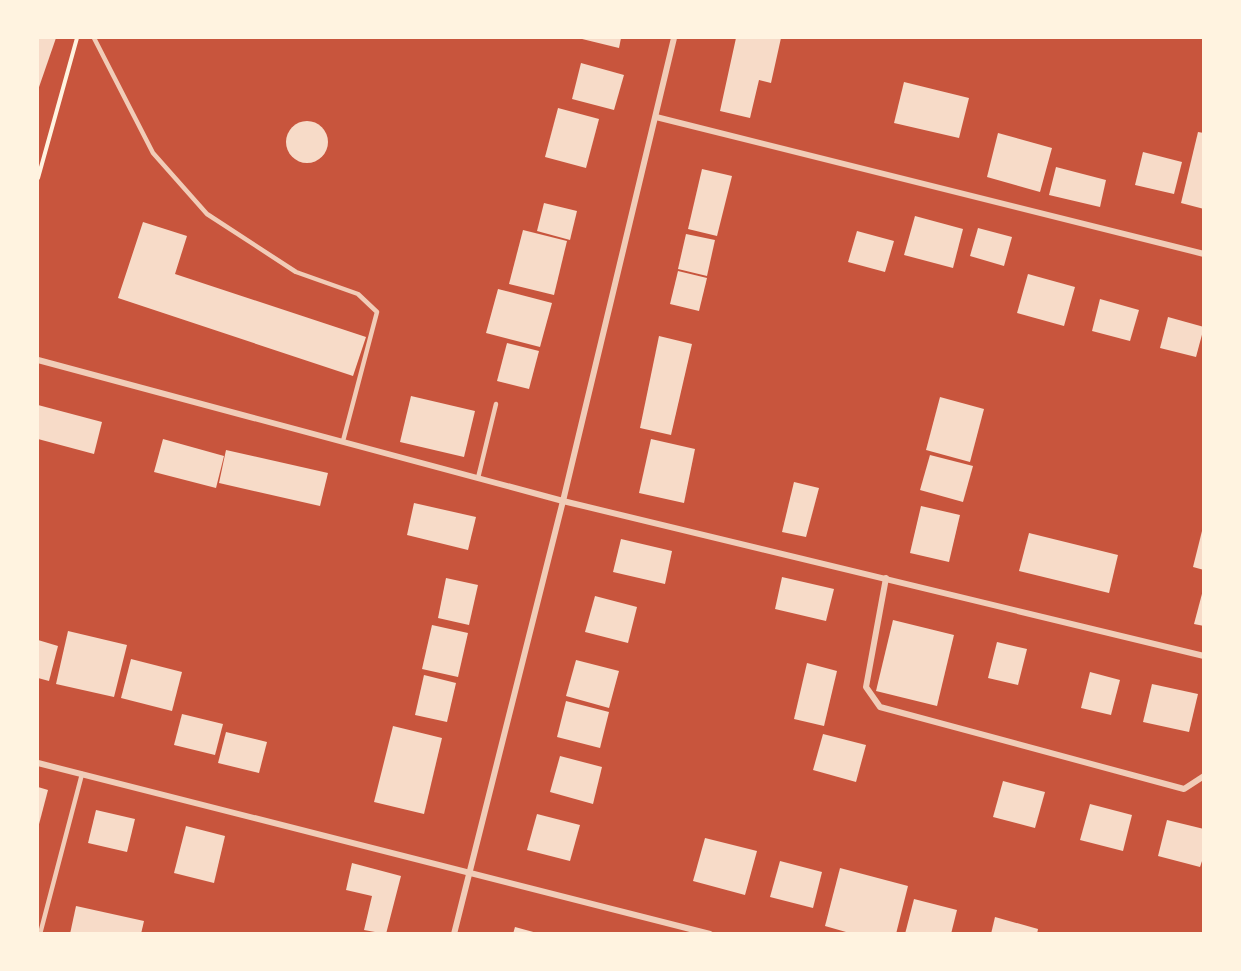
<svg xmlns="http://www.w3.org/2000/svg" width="1241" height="971" viewBox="0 0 1241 971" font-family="Lato,sans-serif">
<rect width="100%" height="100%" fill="#c8553d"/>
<g fill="#f7dbc8">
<polygon points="38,38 56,38 38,90"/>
<polygon points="578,38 621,38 619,48"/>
<polygon points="736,38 781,38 771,83 759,80 750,118 720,111"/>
<polygon points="581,63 624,75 614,110 572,99"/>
<polygon points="904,82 969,98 959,138 894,123"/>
<polygon points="558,108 599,119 586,168 545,157"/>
<circle cx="307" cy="142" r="21"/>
<polygon points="1198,132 1204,133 1204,209 1181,203"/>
<polygon points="998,133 1052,148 1040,192 987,177"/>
<polygon points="1143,152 1182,162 1174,194 1135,185"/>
<polygon points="1056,167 1106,180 1100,207 1049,195"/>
<polygon points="702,169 732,176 717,236 688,229"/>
<polygon points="544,203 577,211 570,240 537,231"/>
<polygon points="915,216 963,229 953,268 904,255"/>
<polygon points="143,222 187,236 175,274 366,337 353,376 118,298"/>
<polygon points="978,228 1012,237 1004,266 970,256"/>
<polygon points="523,230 567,241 554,295 509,284"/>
<polygon points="857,231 894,241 885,272 848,262"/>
<polygon points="686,234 715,240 707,276 678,269"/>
<polygon points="678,271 707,278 699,311 670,304"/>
<polygon points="1028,274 1075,287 1064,326 1017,313"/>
<polygon points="498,289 552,303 540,347 486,333"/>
<polygon points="1100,299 1139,310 1130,341 1092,331"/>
<polygon points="1168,317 1204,327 1196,357 1160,348"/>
<polygon points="659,336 692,344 671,435 640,428"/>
<polygon points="507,343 539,351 529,389 497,381"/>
<polygon points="411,396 475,411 464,457 400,442"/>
<polygon points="940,397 984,409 970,462 926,450"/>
<polygon points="38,405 102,422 94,454 38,439"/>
<polygon points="163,439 224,456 216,488 154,472"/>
<polygon points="651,439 695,449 684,503 639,493"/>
<polygon points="226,450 328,473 320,506 219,483"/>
<polygon points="930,455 973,466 963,502 920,490"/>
<polygon points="794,482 819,488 806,537 782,532"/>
<polygon points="414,503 476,517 468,550 407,535"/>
<polygon points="921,506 960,515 949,562 910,553"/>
<polygon points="1203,527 1204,527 1204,570 1193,567"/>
<polygon points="1029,533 1118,555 1109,593 1019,571"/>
<polygon points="621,539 672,551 665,584 613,572"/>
<polygon points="782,577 834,589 826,621 775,609"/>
<polygon points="446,578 478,585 469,625 438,618"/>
<polygon points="1203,590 1204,590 1204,626 1194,624"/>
<polygon points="595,596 637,607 628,643 585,632"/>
<polygon points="893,620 954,635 937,706 876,691"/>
<polygon points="432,625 468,633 458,677 422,669"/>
<polygon points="68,631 127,645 114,697 56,684"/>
<polygon points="38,640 58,646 49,681 38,678"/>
<polygon points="997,642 1027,649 1018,685 988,678"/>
<polygon points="131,659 182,672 172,711 121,698"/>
<polygon points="576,660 619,671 609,708 566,696"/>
<polygon points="807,663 837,671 824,726 794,719"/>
<polygon points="1090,672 1120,680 1111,715 1081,708"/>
<polygon points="424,675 456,683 447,722 415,715"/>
<polygon points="1152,684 1198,694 1189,732 1143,722"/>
<polygon points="566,701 609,712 600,748 557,737"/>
<polygon points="182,714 223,724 215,755 174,745"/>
<polygon points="393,726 442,738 424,814 374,802"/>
<polygon points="226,732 267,742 259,773 218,763"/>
<polygon points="823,734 866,745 856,782 813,770"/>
<polygon points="560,756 602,767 593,804 550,792"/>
<polygon points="1003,781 1045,792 1035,828 993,817"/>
<polygon points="38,787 48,790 38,828"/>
<polygon points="1090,804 1132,815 1123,851 1080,840"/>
<polygon points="96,810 135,819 127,852 88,843"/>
<polygon points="537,814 580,825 570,861 527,850"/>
<polygon points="1167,820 1204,829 1204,855 1200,867 1158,856"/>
<polygon points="186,826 225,836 214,883 174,873"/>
<polygon points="705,838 757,851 745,895 693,881"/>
<polygon points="780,861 822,872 813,908 770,897"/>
<polygon points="352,863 401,876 386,934 364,930 372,896 346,890"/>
<polygon points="840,868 908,886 896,934 853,934 825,926"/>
<polygon points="914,899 957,910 951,934 905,934"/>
<polygon points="76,906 144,921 141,934 70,934"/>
<polygon points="995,917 1038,929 1037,934 991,934"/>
<polygon points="515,927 537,933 537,934 513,934"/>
</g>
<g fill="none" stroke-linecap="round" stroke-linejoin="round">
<polyline stroke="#fff3e0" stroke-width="4" points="38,178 77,38"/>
<g stroke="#f1ccb7" stroke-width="4.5">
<polyline points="94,38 153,153 207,214 296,272 358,294 377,312 343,441"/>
<polyline points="478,478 496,404"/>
<polyline points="40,934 82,774"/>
</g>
<g stroke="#f1ccb7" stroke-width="6">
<polyline points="656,117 1204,254"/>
<polyline points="38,360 563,501 1204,656"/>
<polyline points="886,578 866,687 880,707 1184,789 1204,776"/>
<polyline points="38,763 710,934"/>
<polyline points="454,934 563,501 674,38"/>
</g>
</g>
<rect width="1241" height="971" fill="none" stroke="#fff3e0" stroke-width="78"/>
</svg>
